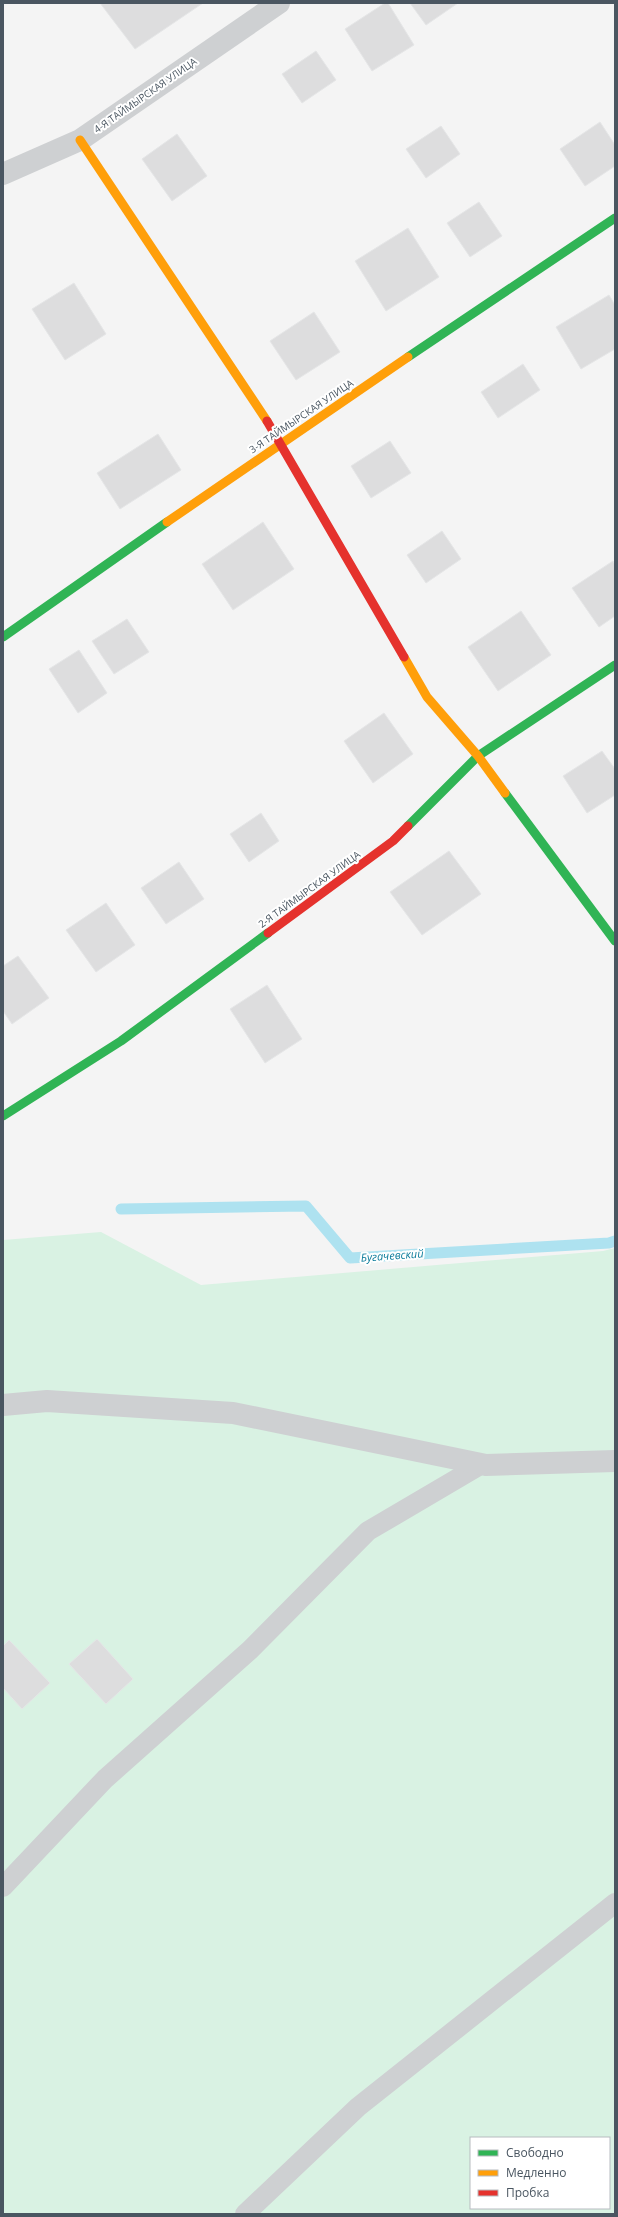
<svg xmlns="http://www.w3.org/2000/svg" width="618" height="2217" viewBox="0 0 618 2217" font-family="'Open Sans',sans-serif">
<rect width="100%" height="100%" fill="#f4f4f4"/>
<path fill="#d9f2e3" fill-rule="evenodd" d="M101,1232L201,1285L603,1251L615,1248V2214H3V1240ZM471,2138H609V2208H471Z"/>
<g fill="none" stroke-linecap="round" stroke-linejoin="round">
<polyline stroke="#aee2f0" stroke-width="11" points="121,1209 306,1206 350,1258 609,1243 615,1241"/>
</g>
<g fill="#ddddde" stroke="#e5e6e7">
<polygon points="100,3 203,3 135,49"/>
<polygon points="385,3 388,3 414,45 372,71 345,29"/>
<polygon points="410,3 458,3 426,25"/>
<polygon points="316,51 336,80 302,103 282,74"/>
<polygon points="600,122 615,145 615,166 585,186 560,149"/>
<polygon points="441,126 460,154 426,178 406,149"/>
<polygon points="177,134 207,176 172,201 142,159"/>
<polygon points="479,202 502,236 470,257 447,223"/>
<polygon points="408,228 439,277 386,311 355,261"/>
<polygon points="74,283 106,334 65,360 32,309"/>
<polygon points="609,295 615,305 615,349 581,369 556,327"/>
<polygon points="314,312 340,352 296,380 270,341"/>
<polygon points="523,364 540,390 498,418 481,392"/>
<polygon points="158,434 181,470 120,509 97,473"/>
<polygon points="390,441 411,473 371,498 351,466"/>
<polygon points="263,522 294,569 233,610 202,564"/>
<polygon points="442,531 461,559 426,583 407,555"/>
<polygon points="613,561 615,565 615,616 599,627 572,588"/>
<polygon points="521,611 551,655 498,691 468,647"/>
<polygon points="127,619 149,652 114,674 92,641"/>
<polygon points="79,650 107,693 78,713 49,669"/>
<polygon points="384,713 413,754 373,783 344,741"/>
<polygon points="602,751 615,769 615,795 587,813 563,776"/>
<polygon points="261,813 279,841 249,862 230,834"/>
<polygon points="449,851 481,894 422,935 390,892"/>
<polygon points="179,862 204,899 166,924 141,888"/>
<polygon points="106,903 135,945 96,972 66,930"/>
<polygon points="18,956 49,998 12,1024 3,1011 3,966"/>
<polygon points="267,985 302,1039 265,1063 230,1009"/>
<polygon points="97,1639 133,1679 106,1704 69,1664"/>
<polygon points="9,1640 50,1683 22,1709 3,1688 3,1646"/>
</g>
<g fill="none" stroke-linecap="round" stroke-linejoin="round">
<g stroke="#ced0d2" stroke-width="20">
<polyline points="3,1887 105,1779 250,1650 368,1531 482,1464"/>
<polyline points="245,2214 358,2107 615,1903"/>
</g>
<g stroke="#ced0d2" stroke-width="22">
<polyline points="3,174 80,140 279,3"/>
<polyline points="3,1405 47,1401 233,1413 486,1465 615,1461"/>
</g>
<g stroke="#30b455" stroke-width="9">
<polyline points="408,357 615,218"/>
<polyline points="3,637 167,522"/>
<polyline points="505,793 615,941"/>
<polyline points="408,826 478,756 615,665"/>
<polyline points="3,1116 121,1041 268,933"/>
</g>
<g stroke="#ff9f0a" stroke-width="9">
<polyline points="80,140 267,421"/>
<polyline points="167,522 408,357"/>
<polyline points="404,657 427,697 478,756 505,793"/>
</g>
<g stroke="#e5322d" stroke-width="9">
<polyline points="267,421 404,657"/>
<polyline points="268,933 393,841 408,826"/>
</g>
</g>
<g text-anchor="middle" dominant-baseline="central" stroke-width="4" stroke-linejoin="round" paint-order="stroke">
<g font-size="10" fill="#4a5661" stroke="#fff">
<text transform="translate(145 95) rotate(-35)">4-Я ТАЙМЫРСКАЯ УЛИЦА</text>
<text transform="translate(301 416) rotate(-34)">3-Я ТАЙМЫРСКАЯ УЛИЦА</text>
<text transform="translate(309 889) rotate(-36)">2-Я ТАЙМЫРСКАЯ УЛИЦА</text>
</g>
<g font-size="11" font-style="italic" fill="#0c7c9b" stroke="#fff">
<text transform="translate(392 1255) rotate(-4)">Бугачевский</text>
</g>
</g>
<rect width="618" height="2217" fill="none" stroke="#4a5661" stroke-width="8"/>
<rect x="470" y="2137" width="140" height="72" fill="#ffffff" stroke="#b7bbc0"/>
<rect x="478" y="2150" width="20" height="6" fill="#30b455" stroke="#b7bbc0"/>
<text x="506" y="2157" font-size="12" fill="#4a5661">Свободно</text>
<rect x="478" y="2170" width="20" height="6" fill="#ff9f0a" stroke="#b7bbc0"/>
<text x="506" y="2177" font-size="12" fill="#4a5661">Медленно</text>
<rect x="478" y="2190" width="20" height="6" fill="#e5322d" stroke="#b7bbc0"/>
<text x="506" y="2197" font-size="12" fill="#4a5661">Пробка</text>
</svg>
